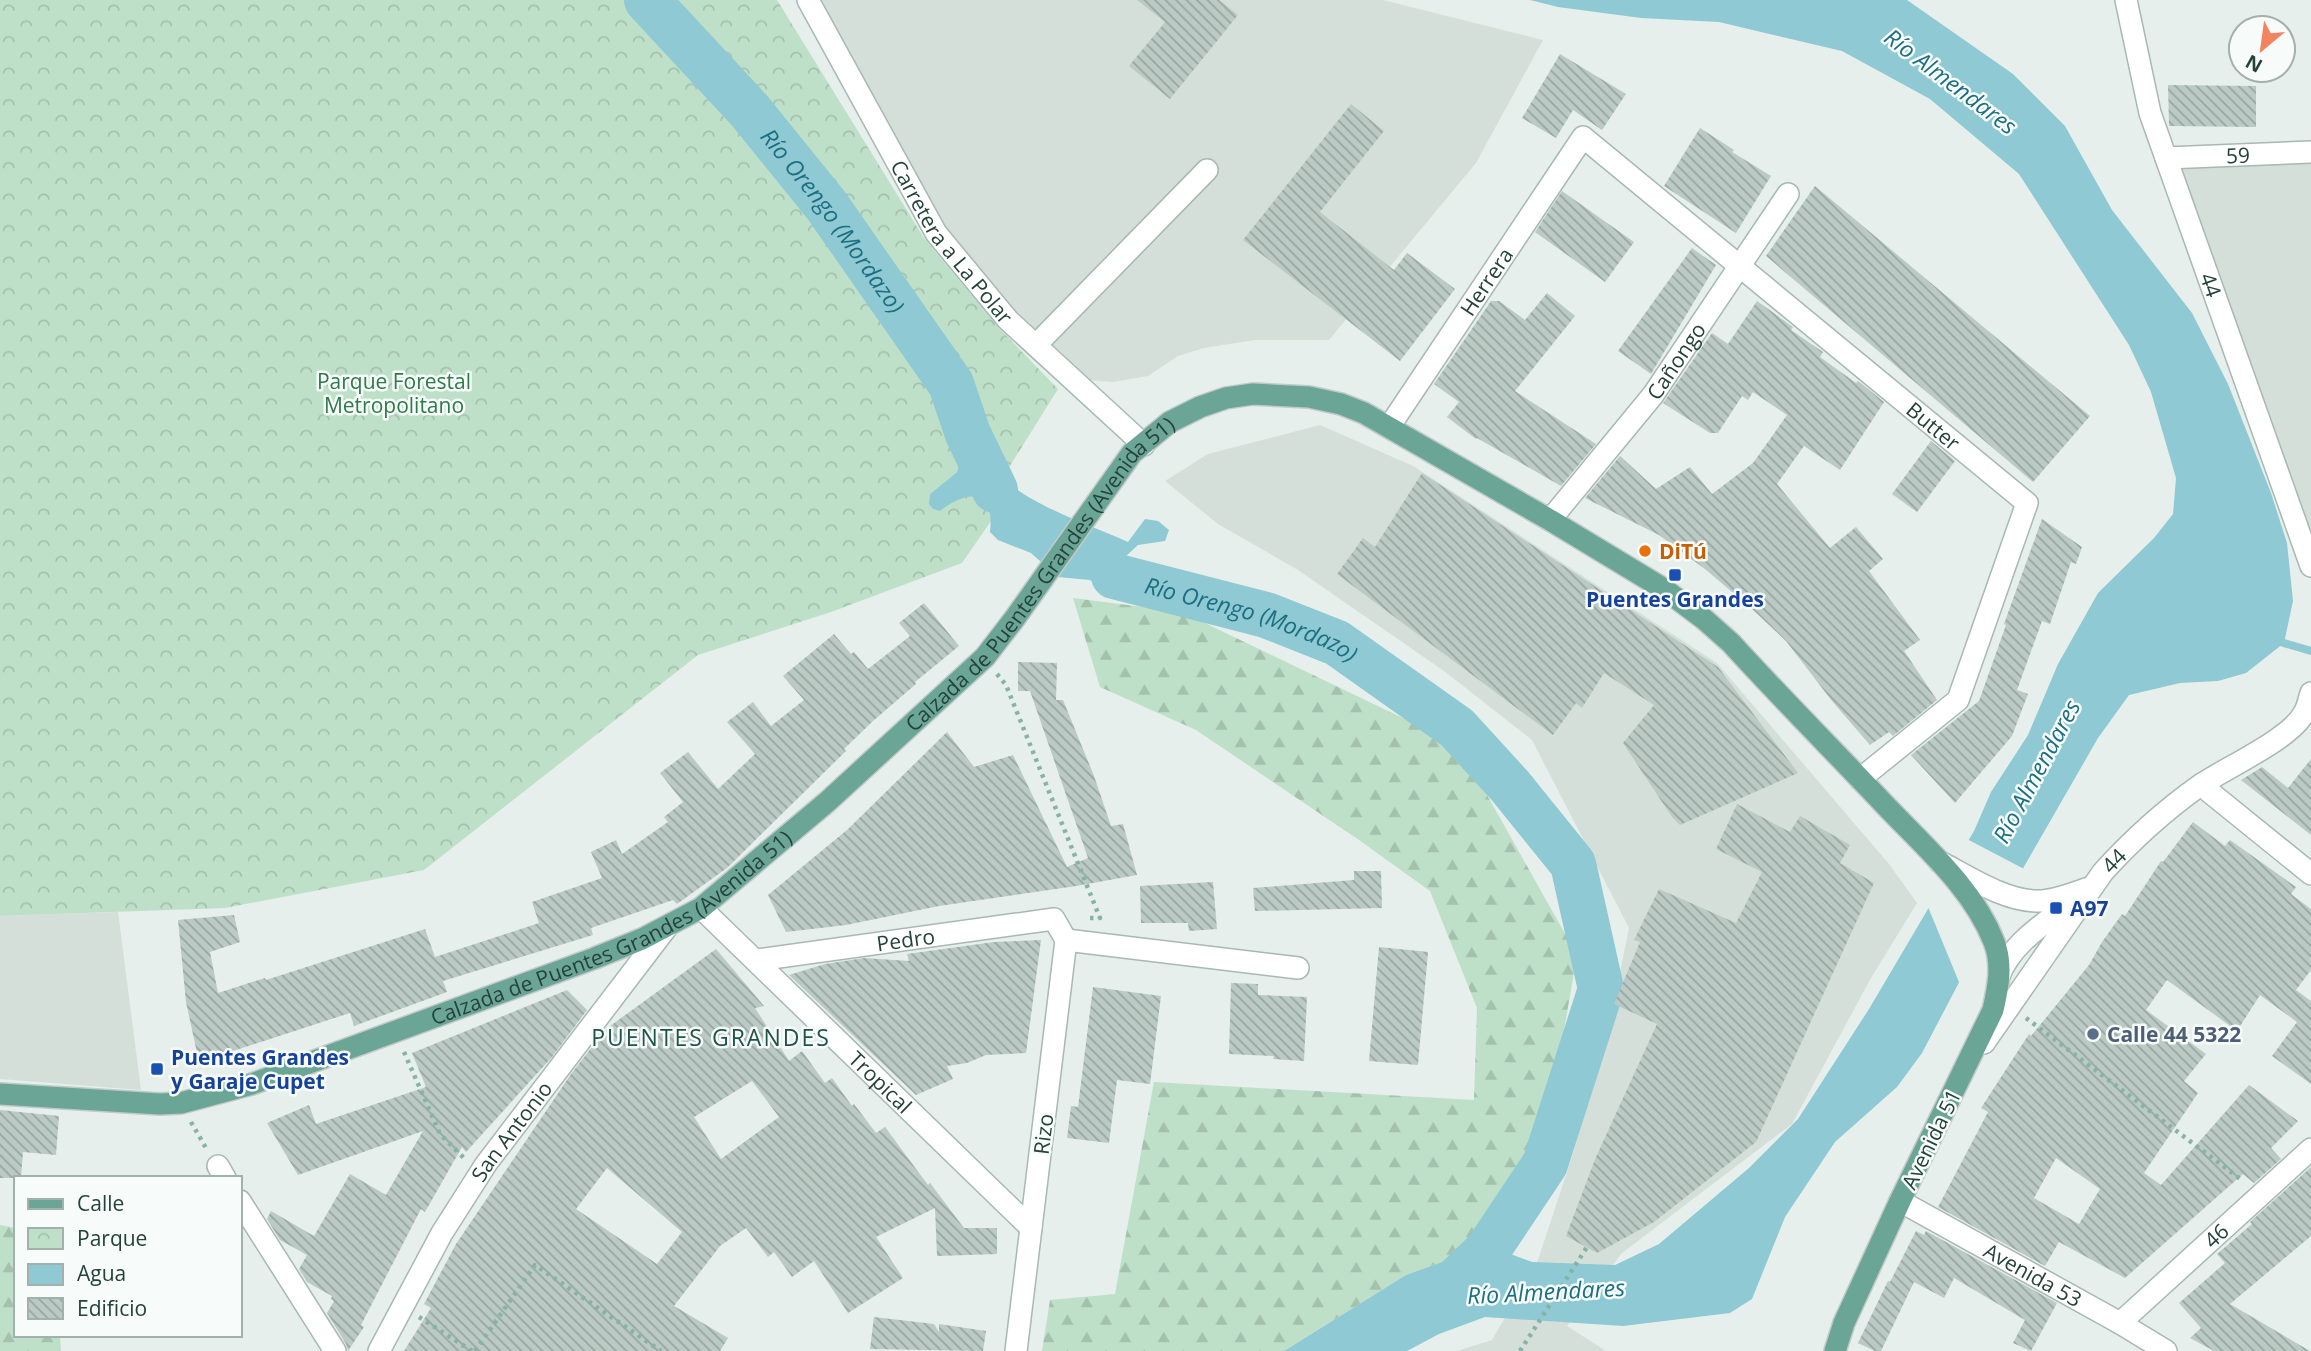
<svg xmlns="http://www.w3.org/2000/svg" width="2311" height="1351" viewBox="0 0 2311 1351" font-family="'Open Sans',sans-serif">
<defs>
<pattern id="forest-firs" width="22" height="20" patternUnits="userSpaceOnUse" patternTransform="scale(1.75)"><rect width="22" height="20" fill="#bfe0c8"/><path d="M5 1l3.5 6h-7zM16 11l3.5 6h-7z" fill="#a4c1ad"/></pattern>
<pattern id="park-crowns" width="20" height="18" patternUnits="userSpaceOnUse" patternTransform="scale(1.75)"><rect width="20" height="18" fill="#bfe0c8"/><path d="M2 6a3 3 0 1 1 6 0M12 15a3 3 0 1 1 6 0" fill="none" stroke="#a4c1ad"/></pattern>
<pattern id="building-back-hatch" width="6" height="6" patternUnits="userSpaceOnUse" patternTransform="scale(1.75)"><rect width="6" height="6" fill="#bbcac4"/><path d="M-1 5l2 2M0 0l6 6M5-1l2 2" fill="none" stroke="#98a6a0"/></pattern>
</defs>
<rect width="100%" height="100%" fill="#e6efeb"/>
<g fill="#d4dfda">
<polygon points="808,0 1383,0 1543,40 1476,163 1329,340 1255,340 1204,348 1178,356 1148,376 1113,382 1074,379 936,233"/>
<polygon points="2166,158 2311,164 2311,566"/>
<polygon points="1320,425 1413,466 1717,663 1889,864 1917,903 1871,978 1792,1124 1622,1253 1567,1326 1606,1351 1457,1351 1492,1340 1537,1263 1572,1157 1607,1036 1629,928 1532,740 1444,671 1298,570 1218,524 1165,481 1208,454"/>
<polygon points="118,912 141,1090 0,1079 0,916"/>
</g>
<g fill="url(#forest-firs)">
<polygon points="1073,598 1182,612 1459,745 1577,955 1545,1140 1464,1254 1406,1275 1284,1351 1042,1351 1050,1300 1115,1294 1154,1082 1474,1100 1477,1008 1430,891 1359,840 1196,730 1100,687"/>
<polygon points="0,1225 16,1228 16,1335 60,1335 61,1351 0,1351"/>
</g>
<polygon fill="url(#park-crowns)" points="0,0 777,0 924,238 1000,329 1058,389 1003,477 990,463 961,452 957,472 930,494 940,511 955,499 972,496 986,501 991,508 991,521 962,563 831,612 698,655 424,870 225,908 0,916"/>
<g fill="#8ec9d4">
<polygon points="1530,0 1907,0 2013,74 2065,126 2112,210 2192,313 2228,384 2271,493 2287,543 2293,601 2284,643 2246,673 2218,681 2180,683 2129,695 2098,738 1975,952 1922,1053 1897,1087 1835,1142 1785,1217 1752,1299 1730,1313 1623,1326 1485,1317 1439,1334 1407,1351 1284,1351 1406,1275 1464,1254 1487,1251 1513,1255 1532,1262 1615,1265 1659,1244 1749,1168 1798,1119 1869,1009 1974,831 1991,792 2028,735 2058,664 2098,593 2154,538 2173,514 2176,478 2151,392 2129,345 2019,174 1930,99 1842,51 1719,22 1641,18 1558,7"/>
<path d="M968,434C981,451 994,470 1010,484C1036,507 1095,527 1128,542L1145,519L1158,521L1169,530L1165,541L1138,545L1125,557V563L1137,564C1149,580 1156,578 1174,576V593L1170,607L1116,600L1090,580L1058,577L1031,553L998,540L990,532C995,489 968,489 940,511L933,509L929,504L930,494L957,472L961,452Z"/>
</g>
<polygon fill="#e6efeb" points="1965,838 2026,870 1961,987 1926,902"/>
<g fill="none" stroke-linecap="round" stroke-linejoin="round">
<polyline stroke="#8ec9d4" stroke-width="8" points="2277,641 2311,651"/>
<g stroke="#8ec9d4" stroke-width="46">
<path id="s1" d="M647,0L749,110L826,205L951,384L968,434L995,490"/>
<path id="s2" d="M1114,576L1266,615L1337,643L1457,728L1510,786L1573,864L1601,989L1545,1164L1487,1251L1442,1294"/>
</g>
</g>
<g fill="url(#building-back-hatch)" fill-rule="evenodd">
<polygon points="1137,0 1219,0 1238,15 1170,99 1129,66 1165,22"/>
<polygon points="1560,54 1626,94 1602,130 1573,110 1556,138 1522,118"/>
<polygon points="2168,85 2256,86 2256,127 2169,126"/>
<polygon points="1351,104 1384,131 1320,212 1394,270 1407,253 1455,289 1400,361 1243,240"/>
<polygon points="1700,128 1734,150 1732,152 1771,176 1736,233 1664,186"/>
<polygon points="1815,186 2090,416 2033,482 1766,256"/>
<polygon points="1562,191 1634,242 1605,282 1535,232"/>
<polygon points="1692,248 1716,265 1651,374 1618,351"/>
<polygon points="1547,293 1575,316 1515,391 1596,444 1561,486 1477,438 1476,439 1447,417 1459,402 1434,384 1491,301 1499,301 1525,320"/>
<polygon points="1757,301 1793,327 1791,330 1823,352 1820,357 1856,383 1858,381 1862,384 1884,402 1840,470 1804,446 1777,484 1830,548 1856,527 1883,559 1869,571 1920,640 1904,651 1937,700 1893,736 1889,732 1870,745 1832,701 1786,641 1752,609 1705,569 1659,535 1585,498 1620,456 1656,489 1690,467 1712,494 1753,463 1787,415 1753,392 1748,400 1742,396 1718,433 1710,433 1663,403 1712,333 1728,344"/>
<polygon points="1931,441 1955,461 1917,512 1892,494"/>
<polygon points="1422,473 1718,667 1798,773 1680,825 1672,817 1623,743 1654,705 1604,673 1582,708 1576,703 1553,735 1337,574 1363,538 1375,547"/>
<polygon points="2042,519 2082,547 2076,564 2071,562 2050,624 2042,621 2017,690 2028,694 2012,736 1955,803 1911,755 1979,701 2006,625 2004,624"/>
<polygon points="924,603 959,646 915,682 916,684 873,721 844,749 846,751 727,868 677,904 673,900 591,928 593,935 443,981 447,992 354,1026 350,1013 199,1062 186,1002 178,920 234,915 240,942 210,952 218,993 265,978 266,980 425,929 435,957 539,923 532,902 602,878 591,852 616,840 622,854 668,822 664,817 683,802 660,773 688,752 718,789 755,754 727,722 753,702 771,726 804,700 783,676 834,634 851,654 854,652 868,669 910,636 899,623"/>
<polygon points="1018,662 1057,663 1056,700 1063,700 1094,776 1111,826 1123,824 1137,875 1076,886 939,906 846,925 786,932 768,895 847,830 947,732 974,767 1013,755 1067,867 1088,858 1030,691 1018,691"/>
<polygon points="2311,759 2311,835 2241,780 2262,767 2288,788"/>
<polygon points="1737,804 1790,832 1800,816 1850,845 1840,863 1874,883 1756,1142 1654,1222 1597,1253 1566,1236 1596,1157 1657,1024 1614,1004 1640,942 1634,940 1659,889 1736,923 1762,872 1716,849"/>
<path d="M2193,822L2225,846L2230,840L2296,887L2291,894L2311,909V970L2296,990L2311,1001V1084L2272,1056L2297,1022L2260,995L2237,1031L2167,980L2146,1010L2206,1054L2184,1081L2198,1093L2144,1173L2161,1185L2249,1085L2298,1121L2271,1148L2281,1159L2254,1183L2243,1174L2125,1278L2059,1242L2045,1266L1938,1207L1988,1112L1981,1108L2029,1034L2031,1036L2089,965L2102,942L2122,914L2125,916L2161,861L2163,862ZM2056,1158L2100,1189L2079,1224L2034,1198Z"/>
<polygon points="1354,871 1381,871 1382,908 1255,911 1253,888 1354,880"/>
<polygon points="1213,882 1217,929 1189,931 1188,923 1141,923 1140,886"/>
<polygon points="1041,940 1026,1053 986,1055 967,1063 947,1066 953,1079 916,1095 789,975 825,964 864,958 909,961 907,954 994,942"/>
<polygon points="1379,947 1428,952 1418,1065 1369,1061"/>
<path d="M716,949L764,1006L755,1008L789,1061L802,1051L825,1083L832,1078L852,1106L854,1104L876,1133L885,1127L928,1185L930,1183L964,1228H997V1254L937,1256L935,1208L876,1237L903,1278L848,1313L814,1261L792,1277L774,1252L768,1257L746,1228L720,1246L674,1306L728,1338L720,1351H404L431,1308L424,1304L456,1244L571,1074L606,1029ZM752,1081L779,1117L721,1159L694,1117ZM607,1168L682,1232L657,1264L576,1209Z"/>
<polygon points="1231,983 1258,984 1258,995 1307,997 1304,1061 1273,1059 1274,1056 1229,1054"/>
<polygon points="1093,987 1161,996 1150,1084 1117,1080 1109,1143 1067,1138 1071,1106 1078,1107"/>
<polygon points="567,990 587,1010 552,1057 466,1152 462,1147 425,1212 421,1209 361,1325 364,1327 348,1351 346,1344 327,1313 334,1301 331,1299 332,1296 307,1282 299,1269 307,1255 280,1240 267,1219 271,1211 314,1236 350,1174 386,1195 423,1131 298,1175 267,1123 309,1105 316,1124 426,1087 412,1053"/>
<polygon points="0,1110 59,1116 56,1155 23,1152 21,1178 0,1178"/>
<polygon points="2311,1167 2311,1236 2230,1304 2310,1351 2214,1351 2190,1338 2201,1328 2179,1303 2225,1263 2217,1254 2252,1224 2250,1222"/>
<polygon points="1916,1231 1924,1235 1926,1231 2057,1303 2031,1351 2013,1343 2025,1320 1954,1278 1944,1298 1914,1282 1881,1351 1875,1351 1858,1343 1888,1281 1890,1282"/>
<polygon points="874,1317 934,1324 939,1332 939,1324 986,1331 983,1351 870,1349"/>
</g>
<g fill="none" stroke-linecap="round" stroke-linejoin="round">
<g stroke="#a8b8b2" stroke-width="24">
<g id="minor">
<path id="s3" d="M808,0L936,233L1008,320L1144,445"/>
<path id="s4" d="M2126,0L2150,113L2311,566"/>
<path id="s5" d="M2166,158L2311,152"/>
<polyline points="1036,345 1207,170"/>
<path id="s6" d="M1389,427L1583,137L2027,503L1958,700L1860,779"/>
<path id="s7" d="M1550,520L1653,395L1788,194"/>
<polyline points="2201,785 2311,874"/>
<path d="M1940,862C1969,877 2003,900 2036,901C2053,902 2073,893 2089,888"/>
<path id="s8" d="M701,908L1031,1228"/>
<polyline points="1066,940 1298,968"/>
<path id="s9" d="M757,960L1054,919L1066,940L1016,1351"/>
<path d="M1999,976C2012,942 2046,923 2074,900"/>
<path id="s10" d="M1984,1043L2103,872C2132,840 2164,811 2199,786C2225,768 2291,739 2304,713C2308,707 2309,699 2311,693"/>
<polyline points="218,1166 225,1178"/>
<polyline points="240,1201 335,1351"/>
<path id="s11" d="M1900,1201L2120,1323L2166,1351"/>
<path id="s12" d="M2120,1323L2311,1149"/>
<path id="s13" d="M379,1351L442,1233L486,1164L667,927"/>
</g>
</g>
<g stroke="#c2cac8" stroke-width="24">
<g id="major">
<path id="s14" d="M0,1094L160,1104L181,1103L252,1084L595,958L642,939L701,908L827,802L985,657L1015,618L1132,453L1170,422L1200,407L1226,398L1253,394L1309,397L1341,404L1364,413L1550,520L1664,589L1704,619L1731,643C1781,698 1834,751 1885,805C1924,846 1973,888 1994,942C2003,964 1998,988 1993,1010L1900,1201L1844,1323L1835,1351"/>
</g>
</g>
<g stroke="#86b3a5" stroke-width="4.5" stroke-dasharray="3.5 5" stroke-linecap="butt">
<polyline points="997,674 1006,685 1100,918 1090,918"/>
<polyline points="2026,1018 2243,1181"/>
<polyline points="404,1052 440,1134 464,1158"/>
<polyline points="191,1122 206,1148"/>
<polyline points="419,1317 472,1351"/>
<polyline points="475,1351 535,1265 661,1351"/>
<polyline points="1520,1351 1587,1247"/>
</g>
<use href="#minor" stroke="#fff" stroke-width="21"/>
<use href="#major" stroke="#6aa596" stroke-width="21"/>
</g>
<circle fill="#e8710a" stroke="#f7fbf9" stroke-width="2.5" cx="1645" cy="551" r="7"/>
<g fill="#1a4fb4" stroke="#f7fbf9" stroke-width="2.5">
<rect x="1668" y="568" width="14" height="14" rx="3.5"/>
<rect x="2049" y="901" width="14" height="14" rx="3.5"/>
<rect x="150" y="1062" width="14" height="14" rx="3.5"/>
</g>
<circle fill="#5c6f8a" stroke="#f7fbf9" stroke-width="2.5" cx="2093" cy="1034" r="7"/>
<g text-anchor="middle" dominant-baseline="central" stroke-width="5" stroke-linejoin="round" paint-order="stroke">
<g font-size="21" fill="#24423a" stroke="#f7fbf9">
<text stroke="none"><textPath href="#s5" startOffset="72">59</textPath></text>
<text stroke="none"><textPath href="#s3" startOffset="282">Carretera a La Polar</textPath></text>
<text stroke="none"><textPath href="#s6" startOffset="175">Herrera</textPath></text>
<text stroke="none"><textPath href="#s4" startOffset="298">44</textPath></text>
<text stroke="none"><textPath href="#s7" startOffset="203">Cañongo</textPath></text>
<text stroke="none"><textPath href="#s6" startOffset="803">Butter</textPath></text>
<text stroke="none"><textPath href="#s14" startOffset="1216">Calzada de Puentes Grandes (Avenida 51)</textPath></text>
<text stroke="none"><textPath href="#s10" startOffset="224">44</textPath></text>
<text stroke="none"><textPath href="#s14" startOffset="649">Calzada de Puentes Grandes (Avenida 51)</textPath></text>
<text stroke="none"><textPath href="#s9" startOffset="150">Pedro</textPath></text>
<text stroke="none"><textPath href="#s8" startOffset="250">Tropical</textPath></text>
<text stroke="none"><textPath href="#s13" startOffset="257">San Antonio</textPath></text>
<text transform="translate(1043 1134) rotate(-83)">Rizo</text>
<text transform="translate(1931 1139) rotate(-64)">Avenida 51</text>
<text stroke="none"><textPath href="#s12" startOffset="130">46</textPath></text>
<text stroke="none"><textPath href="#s11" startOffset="152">Avenida 53</textPath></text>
</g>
<g font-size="21" fill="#2d7a4b" stroke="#f7fbf9">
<text x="394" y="381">Parque Forestal<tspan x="394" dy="24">Metropolitano</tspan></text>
</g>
<g font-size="21" font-weight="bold" fill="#c56008" stroke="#f7fbf9" text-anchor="start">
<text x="1659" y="551">DiTú</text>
</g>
<g font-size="21" font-weight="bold" fill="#164399" stroke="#f7fbf9" text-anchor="start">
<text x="1675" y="599" text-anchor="middle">Puentes Grandes</text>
<text x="2070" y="908">A97</text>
<text x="171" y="1057">Puentes Grandes<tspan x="171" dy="24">y Garaje Cupet</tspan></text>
</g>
<g font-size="21" font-weight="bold" fill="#4e5e75" stroke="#f7fbf9" text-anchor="start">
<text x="2107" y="1034">Calle 44 5322</text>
</g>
<g font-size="23" font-style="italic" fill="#1c6f80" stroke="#f7fbf9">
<text transform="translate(1951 81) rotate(37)">Río Almendares</text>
<text stroke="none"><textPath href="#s1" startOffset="289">Río Orengo (Mordazo)</textPath></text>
<text stroke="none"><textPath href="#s2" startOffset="144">Río Orengo (Mordazo)</textPath></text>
<text transform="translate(2036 771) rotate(-62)">Río Almendares</text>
<text transform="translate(1546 1291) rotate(-3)">Río Almendares</text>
</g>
<g font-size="23" letter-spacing="2" fill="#1f5548" stroke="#f7fbf9">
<text x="711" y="1037">PUENTES GRANDES</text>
</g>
</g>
<rect x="14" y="1176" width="228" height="161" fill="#f7fbf9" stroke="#a3b1ad" stroke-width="2"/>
<rect x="28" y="1199" width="35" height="10" fill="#6aa596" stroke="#a3b1ad" stroke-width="2"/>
<text x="77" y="1211" font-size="21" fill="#24423a">Calle</text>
<rect x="28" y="1228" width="35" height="21" fill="url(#park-crowns)" stroke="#a3b1ad" stroke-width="2"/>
<text x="77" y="1246" font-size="21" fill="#24423a">Parque</text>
<rect x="28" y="1264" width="35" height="21" fill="#8ec9d4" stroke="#a3b1ad" stroke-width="2"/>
<text x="77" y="1281" font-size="21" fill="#24423a">Agua</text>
<rect x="28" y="1298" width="35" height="21" fill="url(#building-back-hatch)" stroke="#a3b1ad" stroke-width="2"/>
<text x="77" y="1316" font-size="21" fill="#24423a">Edificio</text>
<g transform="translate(2262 49) rotate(209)"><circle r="33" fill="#f7fbf9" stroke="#a3b1ad" stroke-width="2"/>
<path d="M0-5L12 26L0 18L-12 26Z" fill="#f4845f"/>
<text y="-10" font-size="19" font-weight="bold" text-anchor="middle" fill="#24423a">N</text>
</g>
</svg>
